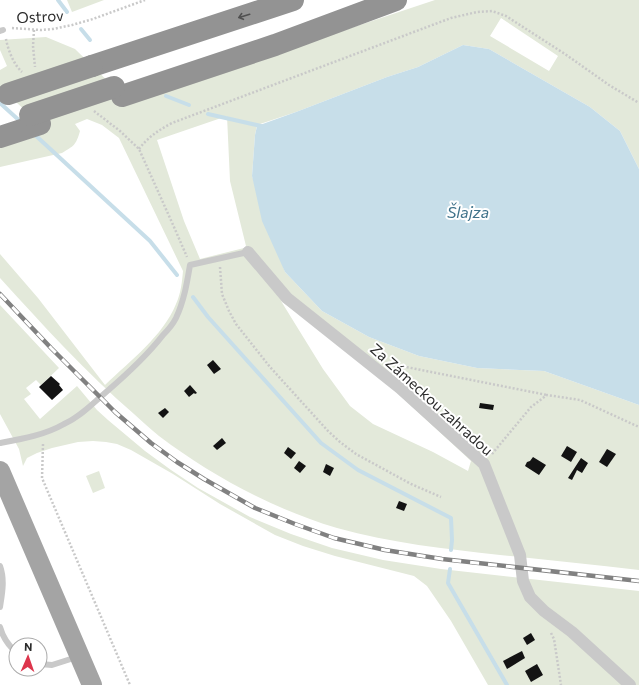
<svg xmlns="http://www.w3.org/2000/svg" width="639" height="685" viewBox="0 0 639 685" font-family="Commissioner,sans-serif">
<rect width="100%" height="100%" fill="#fff"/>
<g fill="#e3e9da" fill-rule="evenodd">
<polygon points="67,0 104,0 72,12"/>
<path d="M435,0H639V169L620,131L590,107L489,49L463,45L418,67L387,77L296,112L257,125L255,135L252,176L285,272L322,311L369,337L419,356L477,368L544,371L639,405V570C593,565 547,560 500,555C446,549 391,543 337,528C273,509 212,476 159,436C150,429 142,421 134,414C86,373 43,325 0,278V254L38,298L105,385C130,361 163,336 176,304C181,293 182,282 183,271L119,138L102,125L87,119L75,124L80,131C76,145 74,146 62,153L0,167V145L46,130L0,87V70L7,66L0,50V40L46,37L75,49L129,102ZM501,18L558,56L549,71L490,36ZM227,116L230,181L246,246L244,248L200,259L184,221L157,140ZM281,301L368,366L471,461L468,471L433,452L373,424L350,406L323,369Z"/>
<polygon points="0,305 59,368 41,385 36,380 26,388 31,394 24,399 40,419 77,386 97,410 108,420 145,451 171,470 198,488 250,517 291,534 332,548 383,560 441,569 639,591 639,685 488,685 451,621 427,586 414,576 335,556 303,546 275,535 220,504 173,474 131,450 117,444 106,442 93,441 78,442 52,448 37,453 27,458 23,466 19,449 0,414"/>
<polygon points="99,471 105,488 93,493 86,476"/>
</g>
<polygon fill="#c7dee9" points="463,45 489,49 590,107 620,131 639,169 639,405 544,371 477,368 419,356 369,337 322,311 285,272 262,221 252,176 255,135 257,126 296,112 387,77 418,67"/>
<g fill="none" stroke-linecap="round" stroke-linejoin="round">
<g stroke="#c7dee9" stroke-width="4">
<polyline points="58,0 67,12"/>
<polyline points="81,29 90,40"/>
<polyline points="166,96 189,105"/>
<polyline points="0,103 22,123"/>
<polyline points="208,114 261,126"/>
<polyline points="34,134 150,241 177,275"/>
<polyline points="193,297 208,317 321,443 358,470 451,518 452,540 451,550"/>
<polyline points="450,569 448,583 507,685"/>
</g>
</g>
<g fill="#131313">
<polygon points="213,360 221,369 214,374 207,365"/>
<polygon points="51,376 60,384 59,385 63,390 52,400 39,387"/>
<polygon points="190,385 197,393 195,394 194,393 189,397 184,391"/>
<polygon points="480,403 494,405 493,410 479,408"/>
<polygon points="165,408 169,412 163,418 158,413"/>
<polygon points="222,438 226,443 217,450 213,446"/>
<polygon points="567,446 577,452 571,462 561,456"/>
<polygon points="288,447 296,453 291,459 284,453"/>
<polygon points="607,449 616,454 607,467 599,462"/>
<polygon points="533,457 546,465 539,475 525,466 527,462 530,461"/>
<polygon points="581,458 588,463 582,473 577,470 572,480 568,478"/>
<polygon points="299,461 306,466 300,473 294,468"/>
<polygon points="326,464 334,468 330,476 323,472"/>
<polygon points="399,501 407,504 404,511 396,508"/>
<polygon points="531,633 535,640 527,645 523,638"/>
<polygon points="522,651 525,658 507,669 503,661"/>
<polygon points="537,664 543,675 531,682 525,671"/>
</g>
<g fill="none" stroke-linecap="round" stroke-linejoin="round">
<g stroke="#c9c9c9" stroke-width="2.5" stroke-dasharray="2 2" stroke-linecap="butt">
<polyline points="12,28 41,30 53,29 72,25 93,19 145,0"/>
<polyline points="34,30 33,46 35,67"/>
<path d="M6,39C8,50 14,65 22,72"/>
<polyline points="94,111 120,131 139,149 174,227 187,257"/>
<path d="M139,149C148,137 159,130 172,123L451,18L477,12L492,11L506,16L565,54L609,85L639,103"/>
<polyline points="220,267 222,294 229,311 236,324 270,367 328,431 340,442 356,454 411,484 441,497"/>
<polyline points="391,364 547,395"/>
<polyline points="43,444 42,478 130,685"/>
<polyline points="492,454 531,407 547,395 580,400 639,427"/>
<polyline points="551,633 554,639 561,685"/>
</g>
<g stroke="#c9c9c9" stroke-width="6">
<polyline points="0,31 3,30"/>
<path d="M0,443C22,439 45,435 64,424C80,417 92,404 105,393C126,375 146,357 163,335C168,330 173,324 176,318C184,301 187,283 190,265L248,252"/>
<path d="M0,566C5,580 2,594 0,607"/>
<path d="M0,627C3,638 8,645 16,652"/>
<polyline points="40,664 52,665 77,657"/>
</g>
<polyline stroke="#c9c9c9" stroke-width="12" points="248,252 287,298 400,388 484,464 520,555 523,581 530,597 544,611 572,632 630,685"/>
<polyline stroke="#a4a4a4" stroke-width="20" points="0,471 92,685"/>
<g stroke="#939393" stroke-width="22">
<polyline points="92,66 293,0"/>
<polyline points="122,96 275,45 396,0"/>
<polyline points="0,137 40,124"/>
</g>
<g stroke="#818181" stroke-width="4.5">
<polyline id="rail" points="0,294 51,348 115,412 151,443 177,462 204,479 255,508 295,524 334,538 385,550 442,559 639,581"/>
</g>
<use href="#rail" stroke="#fff" stroke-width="3" stroke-dasharray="9" stroke-linecap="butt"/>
<g stroke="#939393" stroke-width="22">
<polyline points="8,94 92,66"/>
<polyline points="30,115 114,87"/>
</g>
</g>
<defs><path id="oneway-shaft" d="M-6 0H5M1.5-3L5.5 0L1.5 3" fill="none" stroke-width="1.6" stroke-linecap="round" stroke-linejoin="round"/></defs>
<use stroke="#505050" href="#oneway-shaft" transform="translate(244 16) rotate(163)"/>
<g text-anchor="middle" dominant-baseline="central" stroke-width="4" stroke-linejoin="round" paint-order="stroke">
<g font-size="15" fill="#2c2c2c" stroke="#fff">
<text transform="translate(40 16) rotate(-3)">Ostrov</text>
<text transform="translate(432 399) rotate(42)">Za Zámeckou zahradou</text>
</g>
<g font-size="16" font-style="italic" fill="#3f728a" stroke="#fff">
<text x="468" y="211">Šlajza</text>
</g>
</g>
<g transform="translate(28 657) rotate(2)"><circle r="19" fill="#ffffff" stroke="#ababab"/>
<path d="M0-3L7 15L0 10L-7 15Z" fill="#dd354c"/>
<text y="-6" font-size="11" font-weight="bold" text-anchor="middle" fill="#2c2c2c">N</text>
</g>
</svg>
